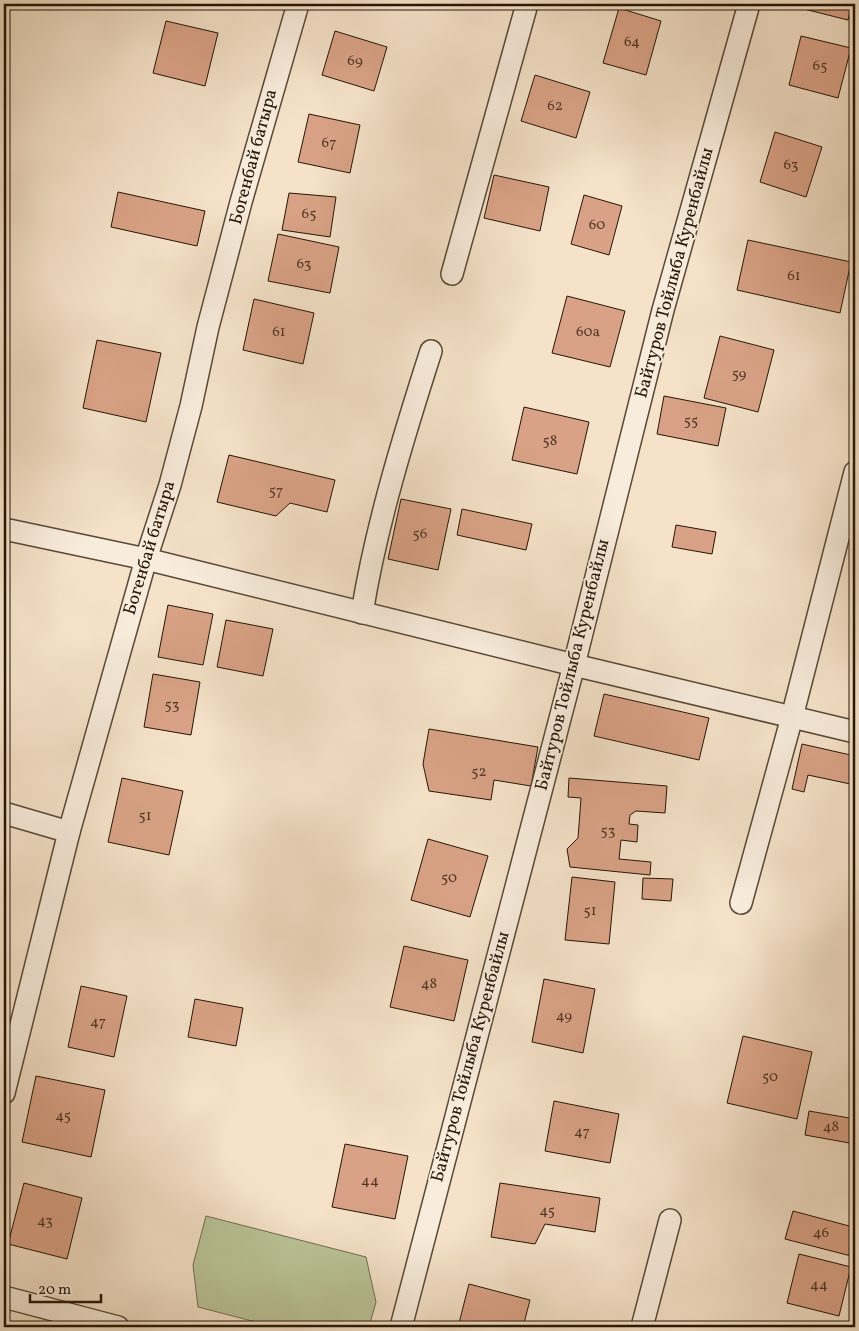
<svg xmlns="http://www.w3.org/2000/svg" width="859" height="1331" viewBox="0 0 859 1331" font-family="Vollkorn,serif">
<rect width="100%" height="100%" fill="#f5e2c9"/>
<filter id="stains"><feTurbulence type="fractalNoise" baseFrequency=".004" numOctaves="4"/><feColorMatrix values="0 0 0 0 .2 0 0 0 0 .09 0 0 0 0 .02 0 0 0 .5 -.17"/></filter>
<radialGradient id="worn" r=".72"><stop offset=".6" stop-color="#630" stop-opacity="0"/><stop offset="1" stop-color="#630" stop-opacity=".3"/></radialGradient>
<polygon fill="#bac498" stroke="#706d4f" points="206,1216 366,1257 376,1302 369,1327 275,1327 198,1307 193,1265"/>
<g fill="#d9a286" stroke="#251606">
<polygon points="792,4 852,4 848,20 792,6"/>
<polygon points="619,8 661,21 646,75 603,63"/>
<polygon points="166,21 218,33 205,86 153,73"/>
<polygon points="335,31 387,47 374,91 322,75"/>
<polygon points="801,36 851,48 838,98 789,85"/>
<polygon points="535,75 590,92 576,138 521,121"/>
<polygon points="309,114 360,125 350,173 298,162"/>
<polygon points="775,132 822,147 806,197 760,182"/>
<polygon points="494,175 549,187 540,231 484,218"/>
<polygon points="118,192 205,211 197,246 111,227"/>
<polygon points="289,193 336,197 330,237 282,230"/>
<polygon points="584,195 622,206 609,255 571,244"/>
<polygon points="278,234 339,247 330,293 268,281"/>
<polygon points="748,240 851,262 840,313 737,290"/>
<polygon points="567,296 625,311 610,367 552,353"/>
<polygon points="254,299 314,313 303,364 243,350"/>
<polygon points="720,336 774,350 758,412 704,398"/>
<polygon points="97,340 161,353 146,422 83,408"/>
<polygon points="664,396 726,408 718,446 657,434"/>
<polygon points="524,407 589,422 577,474 512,460"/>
<polygon points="229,455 335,480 327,512 290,503 276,516 217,502"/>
<polygon points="401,499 451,509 438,570 388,559"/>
<polygon points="462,509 532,524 526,550 457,535"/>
<polygon points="676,525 716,532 712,554 672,547"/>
<polygon points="168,605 213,614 203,665 158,657"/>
<polygon points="226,620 273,629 263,676 217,667"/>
<polygon points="153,674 200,682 191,735 144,727"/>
<polygon points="604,694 709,718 699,760 594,736"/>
<polygon points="429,729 538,747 531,786 494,780 491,800 429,791 423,764"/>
<polygon points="802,744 855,756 855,785 808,775 804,792 792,789"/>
<polygon points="122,778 183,791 169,855 108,842"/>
<polygon points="569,778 667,786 665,813 636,811 630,815 629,824 638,825 637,842 621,840 619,859 651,862 650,875 570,867 567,849 578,838 581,798 568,797"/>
<polygon points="428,839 488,856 470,917 411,900"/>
<polygon points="572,877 615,882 609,944 565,940"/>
<polygon points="643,878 673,879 671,901 642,899"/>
<polygon points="404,946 468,960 454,1021 390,1007"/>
<polygon points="544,979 595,989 583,1053 532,1042"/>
<polygon points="81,986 127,996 114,1057 68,1047"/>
<polygon points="195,999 243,1008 236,1046 188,1037"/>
<polygon points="743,1036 812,1052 797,1119 727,1103"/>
<polygon points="36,1076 105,1090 91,1157 22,1142"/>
<polygon points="554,1101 619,1114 610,1163 545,1151"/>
<polygon points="809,1111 855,1119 855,1144 805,1135"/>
<polygon points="345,1144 408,1156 395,1219 332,1207"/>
<polygon points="24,1183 82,1198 67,1259 8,1244"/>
<polygon points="500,1183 600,1198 595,1232 545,1224 535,1244 491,1237"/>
<polygon points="793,1211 853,1227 855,1220 855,1257 785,1239"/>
<polygon points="799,1254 851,1267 839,1316 787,1303"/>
<polygon points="469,1284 530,1300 523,1327 458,1327"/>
</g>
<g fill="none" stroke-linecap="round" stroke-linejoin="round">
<g stroke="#594937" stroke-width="24">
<g id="minor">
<polyline points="452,274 527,4"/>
<polyline points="4,529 146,559 574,665 855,732"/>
<path d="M362,613C376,526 404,435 431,351"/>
<polyline points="4,813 69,832"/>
<polyline points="741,903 792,717 855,472"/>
<polyline points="4,1093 69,832 146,559 170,485 191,406 208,327 241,202 298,4"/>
<polyline points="4,1297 118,1327"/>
<polyline points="401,1327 574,665 663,310 749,4"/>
<polyline points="642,1327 670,1220"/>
</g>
</g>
<use href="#minor" stroke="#f8ecdc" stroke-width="21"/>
</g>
<g text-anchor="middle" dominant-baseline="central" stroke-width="4" stroke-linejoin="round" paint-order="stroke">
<g font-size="15" fill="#523926">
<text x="632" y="42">64</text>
<text x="355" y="61">69</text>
<text x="820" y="66">65</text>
<text x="555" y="106">62</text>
<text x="329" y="143">67</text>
<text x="791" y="165">63</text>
<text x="309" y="214">65</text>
<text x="597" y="225">60</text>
<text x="304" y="264">63</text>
<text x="794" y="276">61</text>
<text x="279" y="332">61</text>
<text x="588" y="332">60а</text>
<text x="739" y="374">59</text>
<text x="691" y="421">55</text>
<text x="550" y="441">58</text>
<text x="276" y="491">57</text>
<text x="420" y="534">56</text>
<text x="172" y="705">53</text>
<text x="479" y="772">52</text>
<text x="145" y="816">51</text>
<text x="608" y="831">53</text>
<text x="449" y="878">50</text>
<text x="590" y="911">51</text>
<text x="429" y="984">48</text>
<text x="564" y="1016">49</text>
<text x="98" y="1022">47</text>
<text x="770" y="1077">50</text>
<text x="63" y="1116">45</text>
<text x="831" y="1127">48</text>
<text x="582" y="1132">47</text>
<text x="370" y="1181">44</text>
<text x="547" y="1211">45</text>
<text x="45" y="1221">43</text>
<text x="821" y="1233">46</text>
<text x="819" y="1285">44</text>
</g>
<g font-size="18" fill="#251606" stroke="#f8ecdc">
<text transform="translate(254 157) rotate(-75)">Богенбай батыра</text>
<text transform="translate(675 273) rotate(-75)">Байтуров Тойлыба Куренбайлы</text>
<text transform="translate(150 548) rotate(-73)">Богенбай батыра</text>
<text transform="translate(573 665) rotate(-76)">Байтуров Тойлыба Куренбайлы</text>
<text transform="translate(471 1057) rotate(-75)">Байтуров Тойлыба Куренбайлы</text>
</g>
</g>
<rect width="859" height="1331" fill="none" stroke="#f5e2c9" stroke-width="20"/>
<rect x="5" y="5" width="849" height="1321" fill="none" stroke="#251606" stroke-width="2.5"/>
<rect x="10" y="10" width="839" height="1311" fill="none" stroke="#251606"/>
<path d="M30 1294v8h71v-8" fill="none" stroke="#251606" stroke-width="2.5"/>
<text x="38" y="1294" font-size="15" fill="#251606" stroke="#f8ecdc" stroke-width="4" paint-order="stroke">20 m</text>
<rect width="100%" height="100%" filter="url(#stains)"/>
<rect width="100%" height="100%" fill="url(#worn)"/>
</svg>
